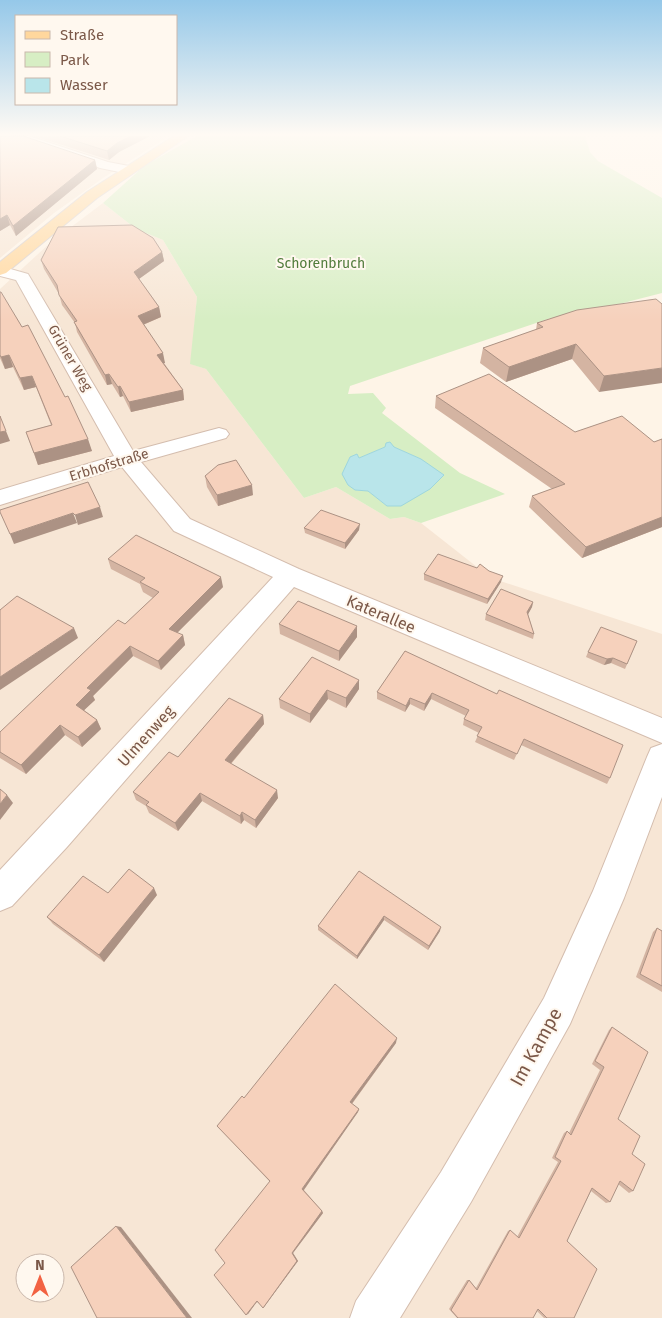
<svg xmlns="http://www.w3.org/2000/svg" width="662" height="1318" viewBox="0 0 662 1318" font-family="'Fira Sans',sans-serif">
<rect width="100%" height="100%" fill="#fef4e7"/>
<g fill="#f7e6d5" fill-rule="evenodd">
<polygon points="0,136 169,136 103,178 54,213 0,258"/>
<path d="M103,203L136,229L163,240L197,297L191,364L206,369L304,498L336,487L390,519L404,517L421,523L491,578L662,634V1318H0V289L50,243ZM25,1263H55V1293H25Z"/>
</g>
<path fill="#d7eec4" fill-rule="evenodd" d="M197,136H585L590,152L598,161L662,198V293L561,319L551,318L350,386L348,394L373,393L386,408L382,413L460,473L505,494L421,523L404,517L390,519L336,487L304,498L206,369L190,364L197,297L163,240L136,229L103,203L144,166ZM385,447H394L421,459L387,506L368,491L355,490L347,463L350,457L359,458Z"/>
<polygon fill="#b9e5ea" stroke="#9ed6dd" points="390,442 394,447 421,459 444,475 430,489 401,506 387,506 368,491 355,490 348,485 342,474 350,457 357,454 359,458 385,447 386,443"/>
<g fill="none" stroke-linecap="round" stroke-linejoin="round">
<g stroke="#d4bdae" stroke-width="2">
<g id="minor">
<polygon points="12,136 29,136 108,162 134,167 136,170 129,174 100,168 14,139"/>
<polygon points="0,266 28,274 133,451 219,428 226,430 229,434 226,438 141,462 190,519 299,569 662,718 662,743 294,587 67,847 12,906 0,911 0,870 273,577 174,531 122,467 0,505 0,490 114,456 16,280 0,276"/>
<polygon points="662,744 662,797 624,898 570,1024 471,1202 400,1318 350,1318 356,1301 441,1172 544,998 593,891 647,757 651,748"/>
</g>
</g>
<g stroke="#dad0cc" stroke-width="2">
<polygon id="major" points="174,136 188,136 97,198 6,273 0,275 0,262 87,192"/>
</g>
<use href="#minor" fill="#fff" fill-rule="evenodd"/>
<use href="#major" fill="#ffd79d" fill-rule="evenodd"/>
</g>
<g fill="#d4b4a2">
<polygon points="0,136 95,160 97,169 16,236 10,225 0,231"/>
<polygon points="34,136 150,136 119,152 109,160"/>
<polygon points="162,252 164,261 139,279 159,307 161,317 143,325 165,363 164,363 183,390 184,400 131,412 123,396 120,397 112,384 107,385 77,332 75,323 62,305 59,294 44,269 41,260"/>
<polygon points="0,292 92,451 38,465 26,432 51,425 36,387 24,390 13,367 5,369 0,358"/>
<polygon points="662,304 599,392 572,359 506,382 480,363 483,348 536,330 537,323"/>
<polygon points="436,396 575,432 654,442 662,439 662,527 582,558 529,507 532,496 552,489 435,408"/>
<polygon points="205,476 253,495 218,506 207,487"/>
<polygon points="304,528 359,530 345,549 305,533"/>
<polygon points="108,559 223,587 177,633 183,635 185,645 161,670 133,656 93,696 95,700 84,710 97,720 101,729 82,747 65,735 26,774 0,758 0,732 125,624 153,598 143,592 140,584 111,569"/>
<polygon points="477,568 501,582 487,604 424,580 424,574"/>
<polygon points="533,602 532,607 528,614 534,634 533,639 485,620 486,614"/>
<polygon points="279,624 357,637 339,661 280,634"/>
<polygon points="637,641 625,669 611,663 604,665 586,657 588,652"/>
<polygon points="405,651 610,778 607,784 521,745 514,760 475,742 479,733 463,725 464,719 466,716 431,699 424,711 410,704 405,712 377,699 377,692"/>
<polygon points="312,657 359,689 346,708 328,699 310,723 280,708 279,699"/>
<polygon points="263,715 264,724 231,764 278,798 256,828 244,820 241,824 202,801 178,831 149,813 146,806 136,800 133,792 178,757"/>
<polygon points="359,871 440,931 428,950 384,920 357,959 318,930 318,926"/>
<polygon points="108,893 157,895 104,962 53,924 47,917"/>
<polygon points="657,928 662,931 662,992 636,977 653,932"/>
<polygon points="612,1027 618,1119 632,1154 633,1191 629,1193 618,1184 610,1202 606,1203 591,1191 567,1241 574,1318 544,1318 537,1311 533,1318 457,1318 449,1309 467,1280 469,1280 476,1288 508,1231 510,1230 517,1237 558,1162 552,1158 564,1133 567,1131 569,1133 600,1070 592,1064 609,1030"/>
<polygon points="396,1043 352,1104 359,1109 358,1112 304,1190 322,1211 323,1213 293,1253 298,1261 264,1307 257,1302 248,1314 225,1263 270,1182 217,1126 244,1098"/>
</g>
<g fill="#ac9284">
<polygon points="131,136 150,136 119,152 109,160 107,151 117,143"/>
<polygon points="95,160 97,169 16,236 13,226"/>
<polygon points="7,215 10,225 0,231 0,219"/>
<polygon points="162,252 164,261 136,281 134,272"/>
<polygon points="159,307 161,317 140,326 138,316"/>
<polygon points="576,344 572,359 506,382 509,367"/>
<polygon points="163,353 165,363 159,364 157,355"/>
<polygon points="9,355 13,367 5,369 1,357"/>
<polygon points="662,368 662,383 599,392 604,376"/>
<polygon points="109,374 112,384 107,385 105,375"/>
<polygon points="32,376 36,387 24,390 20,378"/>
<polygon points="120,386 123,396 120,397 118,387"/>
<polygon points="183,390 184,400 131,412 129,402"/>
<polygon points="6,431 10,441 0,444 0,432"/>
<polygon points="88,439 92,451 38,465 34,453"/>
<polygon points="252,485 253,495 218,506 217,495"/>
<polygon points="100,507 103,517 78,525 75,515"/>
<polygon points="73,513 77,523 14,544 10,534"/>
<polygon points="662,517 662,527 582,558 586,547"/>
<polygon points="360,524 359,530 345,549 345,543"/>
<polygon points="503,576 501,582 487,604 488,599"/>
<polygon points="221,577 223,587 171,639 169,629"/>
<polygon points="533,602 532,607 526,618 527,612"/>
<polygon points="357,626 357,637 339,661 339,651"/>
<polygon points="74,628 78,638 0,690 0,677"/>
<polygon points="183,635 185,645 161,670 158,661"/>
<polygon points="130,646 133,656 93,696 95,700 80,714 76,705 87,688"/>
<polygon points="613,658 611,663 604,665 607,659"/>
<polygon points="359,680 359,689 346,708 346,698"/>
<polygon points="327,690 328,699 310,723 310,714"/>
<polygon points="432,693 431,699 424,711 425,704"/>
<polygon points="410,698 410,704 405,712 406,706"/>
<polygon points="263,715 264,724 226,769 225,760"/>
<polygon points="97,720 101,729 82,747 78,737"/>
<polygon points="60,725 65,735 26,774 21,765"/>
<polygon points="277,790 278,798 256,828 255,820"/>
<polygon points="200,793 202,801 178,831 175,823"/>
<polygon points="7,795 13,803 0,820 0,804"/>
<polygon points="242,812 244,820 241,824 240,816"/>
<polygon points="154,888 157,895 104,962 99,955"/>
<polygon points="384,916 384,920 357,959 357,956"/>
<polygon points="441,927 440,931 428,950 429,946"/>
<polygon points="397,1038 396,1043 350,1106 350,1102"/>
<polygon points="359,1109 358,1112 303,1191 302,1189"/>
<polygon points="322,1211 323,1213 293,1253 298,1261 264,1307 263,1308 292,1253"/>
<polygon points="116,1226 121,1227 192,1318 187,1318"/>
<polygon points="258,1300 248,1314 246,1315 257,1301"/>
</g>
<g fill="#f6d1bc" stroke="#ac9284">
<polygon points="0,136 23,136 95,160 13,226 7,215 0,219"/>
<polygon points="60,136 131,136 117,143 107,151"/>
<polygon points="132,225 153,238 162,252 134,272 159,307 138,316 163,353 157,355 183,390 129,402 120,386 118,387 109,374 105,375 74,322 77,321 59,295 57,285 41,260 58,227"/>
<polygon points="0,292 1,292 22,327 28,325 65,397 68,396 88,439 34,453 26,432 52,425 32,376 20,378 9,355 1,357 0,355"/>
<polygon points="656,299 662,304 662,368 604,376 576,344 509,367 483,348 543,327 537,323 577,310"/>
<polygon points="489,374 575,432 622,416 654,442 662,439 662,517 586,547 532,496 565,484 436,396"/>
<polygon points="0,416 6,431 0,432"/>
<polygon points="236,460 252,485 217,495 205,476 218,465"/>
<polygon points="88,482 100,507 75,515 73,513 10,534 0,512 0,510"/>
<polygon points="321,510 360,524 345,543 304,528"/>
<polygon points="136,535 221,577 169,629 183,635 158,661 130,646 87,688 91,690 76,705 97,720 78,737 60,725 21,765 0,752 0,732 118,620 125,624 159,592 140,582 145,578 108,559"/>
<polygon points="438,554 477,568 480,564 489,571 503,576 488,599 424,574"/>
<polygon points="501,589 533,602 527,612 534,634 486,614"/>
<polygon points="17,596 74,628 0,677 0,610"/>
<polygon points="298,601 357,626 339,651 279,624"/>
<polygon points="601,627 637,641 627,664 613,658 607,659 588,652"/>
<polygon points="405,651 497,694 499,690 623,745 610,778 524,739 517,754 477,736 482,727 464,719 469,710 432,693 425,704 410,698 406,706 377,692"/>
<polygon points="312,657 359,680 346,698 327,690 310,714 279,699"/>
<polygon points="229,698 263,715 225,760 277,790 255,820 242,812 240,816 200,793 175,823 146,805 149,802 133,792 169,752 178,757"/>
<polygon points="0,789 7,795 0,804"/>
<polygon points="129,869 154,888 99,955 47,917 83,876 108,893"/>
<polygon points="359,871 441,927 429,946 384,916 357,956 318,926"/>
<polygon points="657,928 662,931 662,986 640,974"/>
<polygon points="335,984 397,1038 350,1102 359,1109 302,1189 322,1211 292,1253 297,1261 263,1308 257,1301 246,1315 214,1275 225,1263 215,1250 270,1181 217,1126 242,1096 244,1098"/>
<polygon points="612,1027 648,1052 618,1119 640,1136 632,1154 645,1164 633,1191 620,1181 610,1202 592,1188 567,1241 597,1269 574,1318 547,1318 538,1309 533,1318 458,1318 451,1310 469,1280 477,1290 510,1230 519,1238 561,1161 555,1157 567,1131 571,1135 604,1067 595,1061"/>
<polygon points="116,1226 187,1318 97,1318 71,1267"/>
</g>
<linearGradient id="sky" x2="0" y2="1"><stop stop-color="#95c8e9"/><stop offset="0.42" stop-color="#fffaf4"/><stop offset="1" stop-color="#fffaf4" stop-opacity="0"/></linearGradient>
<rect width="662" height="320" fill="url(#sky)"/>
<g text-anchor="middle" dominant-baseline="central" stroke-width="4" stroke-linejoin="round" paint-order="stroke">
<g font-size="14" fill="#527c3c" stroke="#fff8ef">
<text x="321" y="263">Schorenbruch</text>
</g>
<g font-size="14" fill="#7b5848" stroke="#fff8ef">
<text transform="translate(70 358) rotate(60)">Grüner Weg</text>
<text transform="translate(109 465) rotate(-17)">Erbhofstraße</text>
</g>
<g font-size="16" fill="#7b5848" stroke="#fff8ef">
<text transform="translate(381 614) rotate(23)">Katerallee</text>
<text transform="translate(146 736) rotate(-48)">Ulmenweg</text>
</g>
<g font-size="19" fill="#7b5848" stroke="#fff8ef">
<text transform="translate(536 1047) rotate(-61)">Im Kampe</text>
</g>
</g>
<rect x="15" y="15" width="162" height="90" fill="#fff8ef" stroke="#cab8ac"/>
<rect x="25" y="31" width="25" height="8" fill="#ffd79d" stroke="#cab8ac"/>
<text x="60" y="40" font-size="15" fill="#7b5848">Straße</text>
<rect x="25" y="52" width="25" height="15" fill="#d7eec4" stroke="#cab8ac"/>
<text x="60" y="65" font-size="15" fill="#7b5848">Park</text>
<rect x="25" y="78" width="25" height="15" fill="#b9e5ea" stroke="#cab8ac"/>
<text x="60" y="90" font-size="15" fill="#7b5848">Wasser</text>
<g transform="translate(40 1278)"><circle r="24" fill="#fff8ef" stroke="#cab8ac"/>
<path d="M0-4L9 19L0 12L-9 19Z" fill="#f26242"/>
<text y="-8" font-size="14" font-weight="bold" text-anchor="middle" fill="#7b5848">N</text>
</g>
</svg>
